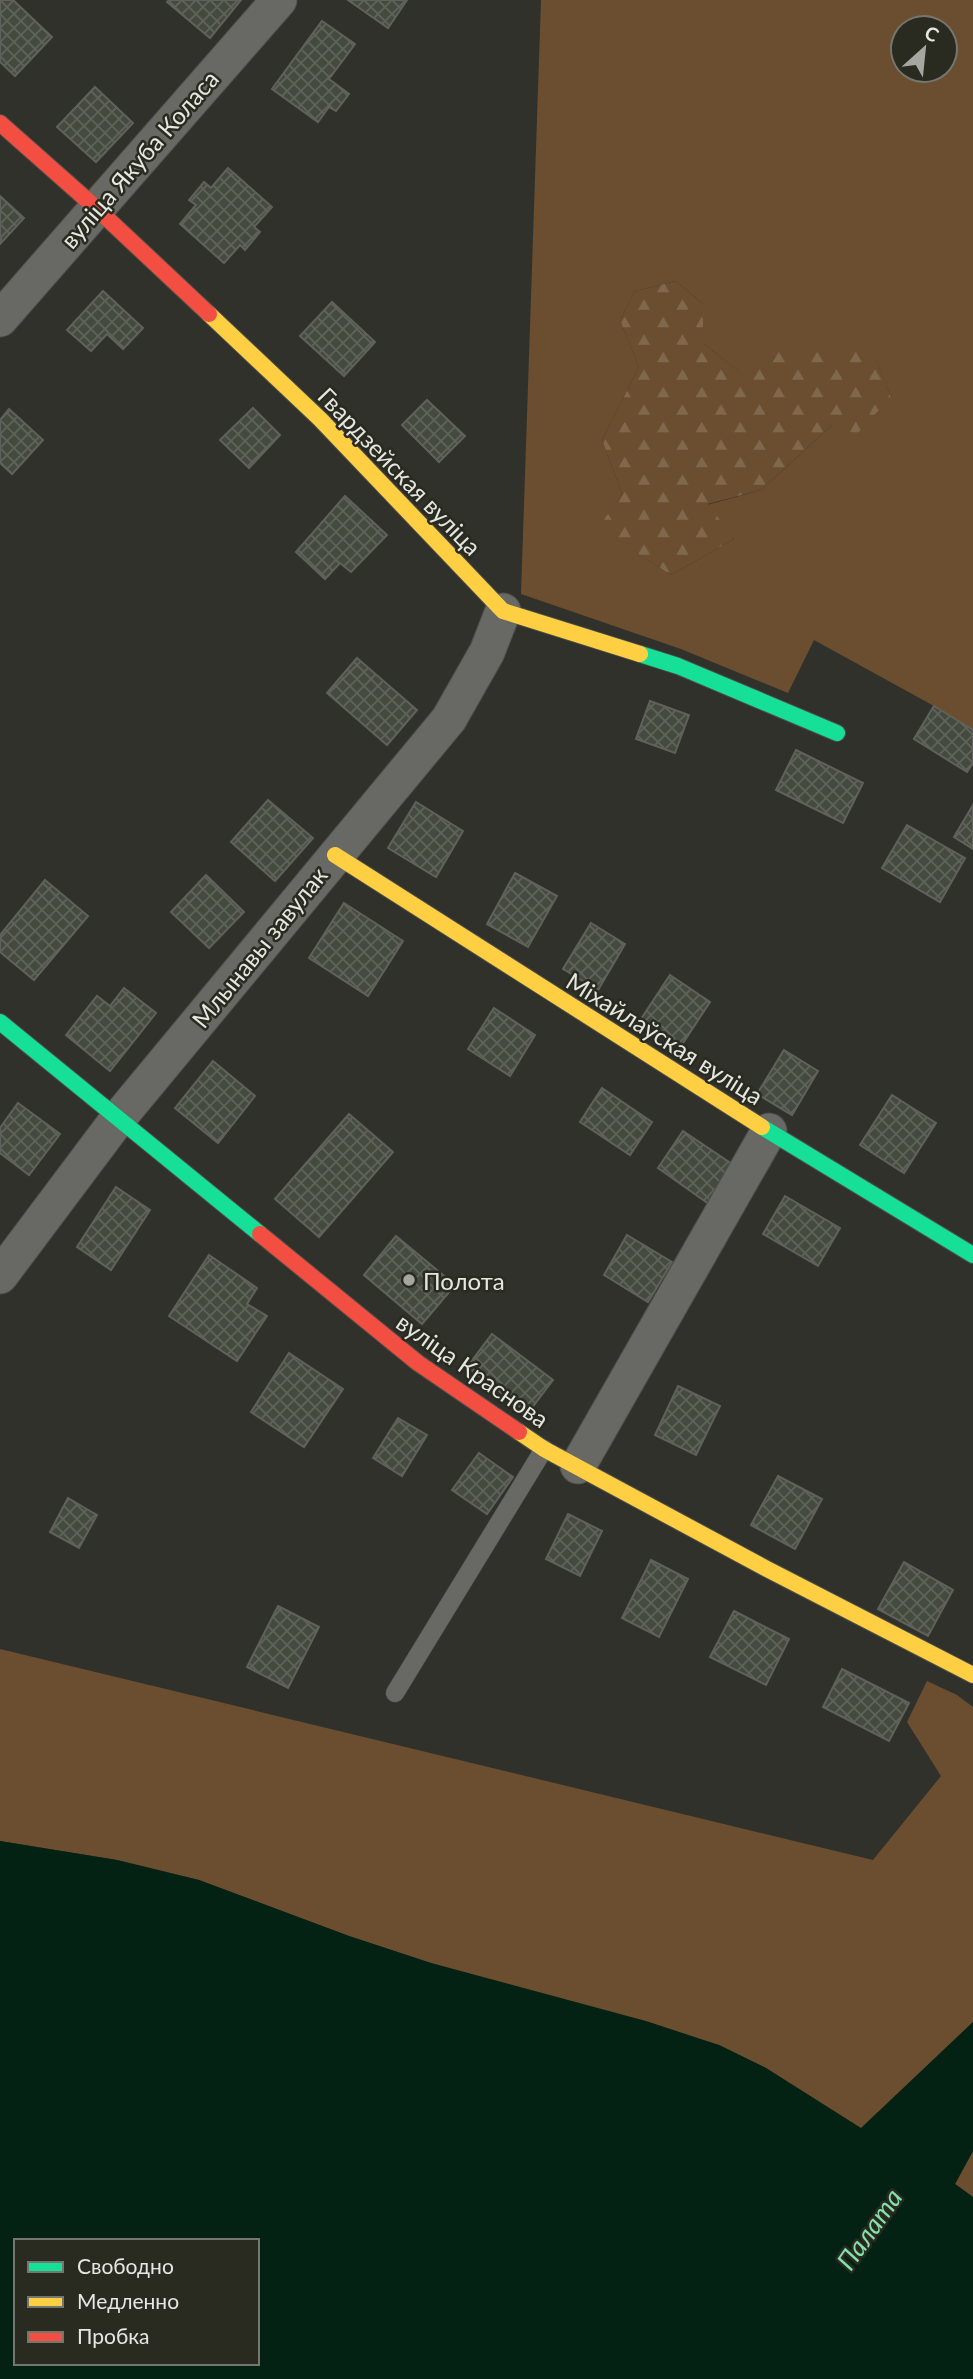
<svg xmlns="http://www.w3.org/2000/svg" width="973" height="2379" viewBox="0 0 973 2379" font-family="Lato,sans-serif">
<defs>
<pattern id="forest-firs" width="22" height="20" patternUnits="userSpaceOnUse" patternTransform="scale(1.75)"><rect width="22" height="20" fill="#6b4e2f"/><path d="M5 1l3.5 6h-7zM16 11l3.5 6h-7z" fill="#80684d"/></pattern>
<pattern id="building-cross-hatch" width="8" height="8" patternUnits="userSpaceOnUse" patternTransform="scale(1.75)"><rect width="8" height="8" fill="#444a3e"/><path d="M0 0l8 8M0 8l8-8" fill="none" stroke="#5f645a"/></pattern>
</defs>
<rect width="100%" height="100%" fill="#31312c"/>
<g fill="#6b4e2f" fill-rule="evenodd">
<path d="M541,0H973V730L934,706L814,640L788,693L681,649L521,594ZM903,28H945V70H903ZM676,281L703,304V343L742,374L871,348L891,397L832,425L761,490L707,505L734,539L671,575L599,528L622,494L602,440L639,367L620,320L635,291Z"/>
<polygon points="0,1649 873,1860 941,1776 907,1722 927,1681 957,1695 973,1707 973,2022 861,2129 766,2068 719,2045 431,1963 349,1936 199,1880 117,1860 0,1841"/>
<polygon points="973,2151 973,2197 955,2184"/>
</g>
<polygon fill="url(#forest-firs)" points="676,281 703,304 703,343 741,373 767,348 871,347 891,397 857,434 832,425 761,490 708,504 734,539 671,575 598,528 622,494 602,440 639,367 620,320 635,291"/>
<path fill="#042213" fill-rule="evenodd" d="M0,1841L117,1860L199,1880L349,1936L431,1963L646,2021L719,2045L766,2068L861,2128L973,2022V2151L955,2184L973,2197V2379H0ZM16,2241H257V2363H16Z"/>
<g fill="url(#building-cross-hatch)" stroke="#60615d" stroke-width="2">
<polygon points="0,0 13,0 52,37 15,76 0,62"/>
<polygon points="169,0 241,0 210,38 167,2"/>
<polygon points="348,0 407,0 388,28"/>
<polygon points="322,21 355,44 329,79 349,94 336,111 329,107 318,122 272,89"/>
<polygon points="95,87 133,123 96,162 57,127"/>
<polygon points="228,168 272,207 254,227 260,232 245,250 240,245 224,263 180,224 196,205 189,200 204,182 211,188"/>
<polygon points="0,196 24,218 0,244"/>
<polygon points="103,291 143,328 123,349 107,334 91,351 67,330"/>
<polygon points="332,302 375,342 344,376 300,336"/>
<polygon points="427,400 465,436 439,462 402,425"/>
<polygon points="253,408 280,435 249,468 220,440"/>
<polygon points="9,409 43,440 12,474 0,463 0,420"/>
<polygon points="345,496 387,535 351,572 340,563 325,579 296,552"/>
<polygon points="357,658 417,710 387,745 327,693"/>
<polygon points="650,701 689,715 675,753 636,739"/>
<polygon points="934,706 973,730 973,763 967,772 914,739"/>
<polygon points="796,750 863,783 843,823 776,790"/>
<polygon points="268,800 313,838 275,881 231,842"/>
<polygon points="416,802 463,831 436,877 388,848"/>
<polygon points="973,805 973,849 954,837"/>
<polygon points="907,825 965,858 940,902 882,868"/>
<polygon points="515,873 557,896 528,947 487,924"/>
<polygon points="206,875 244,912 209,948 171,912"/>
<polygon points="45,880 88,916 34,980 0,952 0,935"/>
<polygon points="344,903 403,941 368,996 309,958"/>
<polygon points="591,923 625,944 598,990 563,969"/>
<polygon points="670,975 710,1002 681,1046 641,1019"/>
<polygon points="124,988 156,1013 110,1071 66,1035 97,996 110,1006"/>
<polygon points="494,1008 535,1035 510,1076 468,1049"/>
<polygon points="784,1050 818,1071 792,1115 757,1094"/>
<polygon points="213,1061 255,1096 218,1143 175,1108"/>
<polygon points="602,1088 652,1122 630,1155 580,1122"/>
<polygon points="892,1095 936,1123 904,1173 860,1145"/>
<polygon points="18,1103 60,1134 29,1175 0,1153 0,1128"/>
<polygon points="349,1114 393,1152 319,1237 275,1199"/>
<polygon points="683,1131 735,1166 709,1204 658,1168"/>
<polygon points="116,1187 150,1210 111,1270 77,1247"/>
<polygon points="785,1196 840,1228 818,1266 763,1234"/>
<polygon points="627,1235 672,1262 648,1302 604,1275"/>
<polygon points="396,1236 455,1285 422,1324 364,1275"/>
<polygon points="209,1255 257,1288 247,1304 267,1316 237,1361 169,1316"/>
<polygon points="492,1334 553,1380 528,1413 467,1367"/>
<polygon points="289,1353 343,1389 304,1447 251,1412"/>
<polygon points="678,1386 720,1406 696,1455 655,1435"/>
<polygon points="398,1418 427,1435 402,1476 373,1458"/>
<polygon points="479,1453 513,1477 487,1514 452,1490"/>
<polygon points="778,1476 822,1499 795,1549 751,1525"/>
<polygon points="68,1498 97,1515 79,1548 50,1532"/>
<polygon points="568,1514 602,1531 580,1576 546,1559"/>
<polygon points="651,1560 688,1579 659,1637 622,1618"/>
<polygon points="904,1562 953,1590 928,1636 878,1609"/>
<polygon points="278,1606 319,1627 288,1688 247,1667"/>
<polygon points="734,1611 789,1639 766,1685 710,1657"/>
<polygon points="842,1669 909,1703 889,1741 823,1707"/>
</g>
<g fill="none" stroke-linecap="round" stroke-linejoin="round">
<g stroke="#4e4f49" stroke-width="19">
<polyline id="lane" points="395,1693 544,1449"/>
</g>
<g stroke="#4e4f49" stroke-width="37">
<g id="street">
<polyline points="0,319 279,0"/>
<polyline points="0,1276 117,1120 449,719 487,652 503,611"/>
<polyline points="578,1466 769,1131"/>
</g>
</g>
<g stroke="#4e4f49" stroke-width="18">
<g id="fast">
<polyline points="640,654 678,666 837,733"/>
<polyline points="0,1022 260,1234"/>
<polyline points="762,1127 973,1255"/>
</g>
</g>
<g stroke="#4e4f49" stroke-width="18">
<g id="slow">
<polyline points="209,314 320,419 503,611 640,654"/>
<polyline points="335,855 762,1127"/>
<polyline points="519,1432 544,1449 767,1569 973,1675"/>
</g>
</g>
<g stroke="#4e4f49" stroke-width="18">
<g id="jam">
<polyline points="0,123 96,208 209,314"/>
<polyline points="260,1234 418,1363 519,1432"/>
</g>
</g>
<use href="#lane" stroke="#686864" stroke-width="18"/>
<use href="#street" stroke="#686864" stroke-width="35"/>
<use href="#fast" stroke="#16e098" stroke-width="16"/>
<use href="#slow" stroke="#ffcf43" stroke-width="16"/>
<use href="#jam" stroke="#f24e42" stroke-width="16"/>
</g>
<circle fill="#a7a7a1" stroke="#292a20" stroke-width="2.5" cx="409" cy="1280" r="7"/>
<g text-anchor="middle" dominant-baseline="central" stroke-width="5" stroke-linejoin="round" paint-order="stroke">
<g font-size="24" fill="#e6e7e0" stroke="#292a20">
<text transform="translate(139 159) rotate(-49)">вуліца Якуба Коласа</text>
<text transform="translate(400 471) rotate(46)">Гвардзейская вуліца</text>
<text transform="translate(259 947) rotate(-51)">Млынавы завулак</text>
<text transform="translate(665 1038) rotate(32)">Міхайлаўская вуліца</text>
<text transform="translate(473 1370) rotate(35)">вуліца Краснова</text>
</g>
<g font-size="24" fill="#e6e7e0" stroke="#292a20" text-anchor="start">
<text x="423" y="1280">Полота</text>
</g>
<g font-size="26" font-style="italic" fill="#84e1ac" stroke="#292a20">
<text transform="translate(869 2229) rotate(-55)">Палата</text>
</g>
</g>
<rect x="14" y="2239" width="245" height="126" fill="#292a20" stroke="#75766d" stroke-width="2"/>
<rect x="28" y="2262" width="35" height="10" fill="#16e098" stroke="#75766d" stroke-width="2"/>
<text x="77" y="2274" font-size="21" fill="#e6e7e0">Свободно</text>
<rect x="28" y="2297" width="35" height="10" fill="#ffcf43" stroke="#75766d" stroke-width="2"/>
<text x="77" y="2309" font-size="21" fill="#e6e7e0">Медленно</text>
<rect x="28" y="2332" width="35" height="10" fill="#f24e42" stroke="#75766d" stroke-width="2"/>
<text x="77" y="2344" font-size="21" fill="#e6e7e0">Пробка</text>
<g transform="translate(924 49) rotate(27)"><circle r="33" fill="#292a20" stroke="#75766d" stroke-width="2"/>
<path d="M0-5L12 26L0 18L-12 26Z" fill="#a7a7a1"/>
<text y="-10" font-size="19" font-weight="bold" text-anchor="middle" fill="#e6e7e0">С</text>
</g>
</svg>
